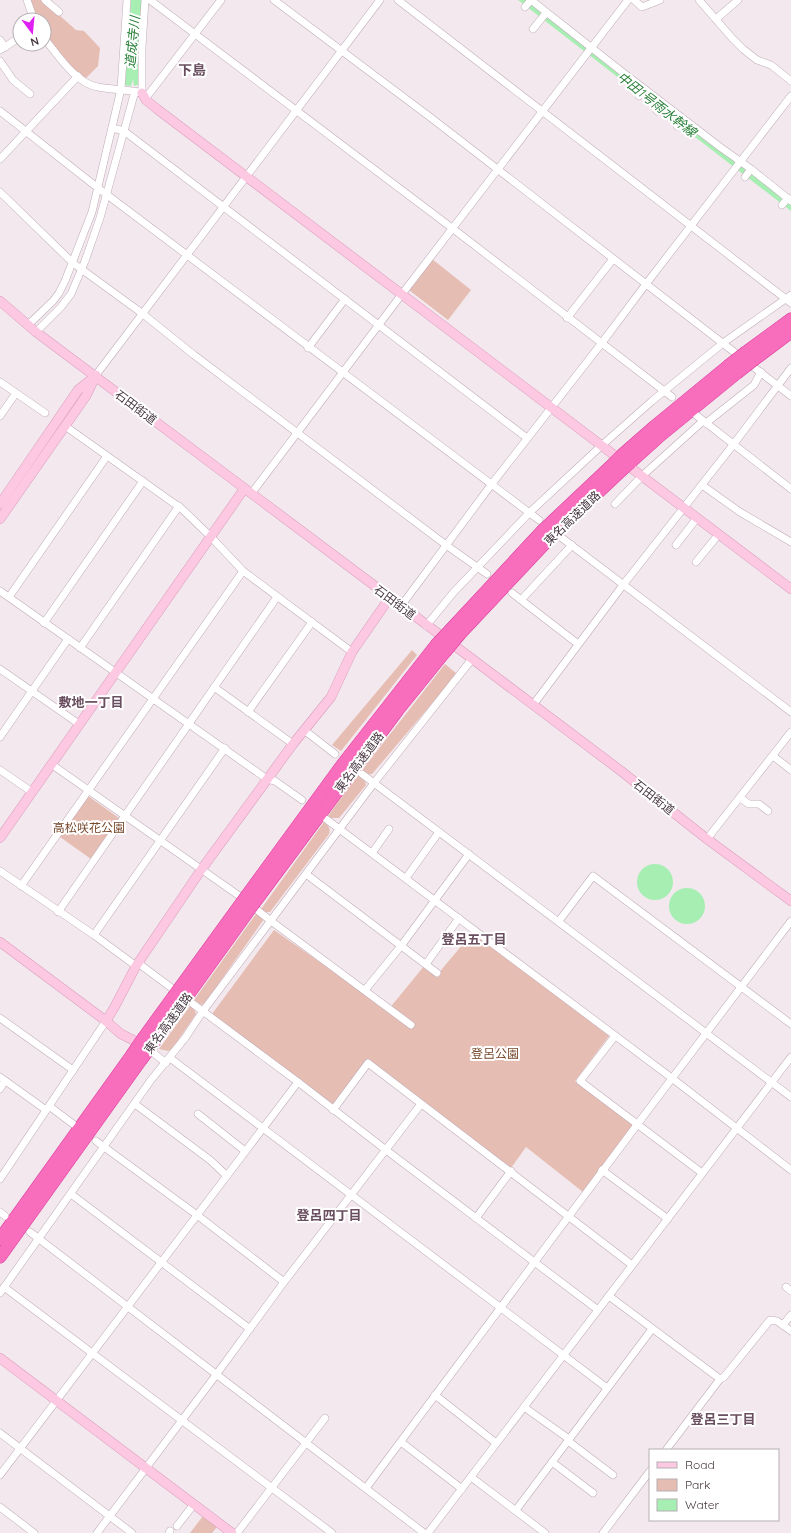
<svg xmlns="http://www.w3.org/2000/svg" width="791" height="1533" viewBox="0 0 791 1533" font-family="Quicksand,'Noto Sans JP',sans-serif">
<rect width="100%" height="100%" fill="#f3e8ee"/>
<g fill="#e6bdb2">
<polygon points="30,0 42,0 76,30 84,31 100,48 98,66 86,78 70,67 44,35 44,20 35,20"/>
<polygon points="432,259 471,290 448,320 409,290"/>
<polygon points="412,650 417,655 341,751 332,745"/>
<polygon points="445,664 457,674 372,774 368,774 362,770"/>
<polygon points="358,775 365,781 366,785 339,818 331,818 328,816"/>
<polygon points="88,796 119,818 91,859 60,837"/>
<path d="M324,822C328,825 331,829 329,834L270,912H265L261,909Z"/>
<polygon points="256,914 264,919 205,1003 201,1005 194,1000"/>
<polygon points="274,930 388,1010 425,965 437,975 473,932 609,1036 575,1081 633,1125 583,1192 526,1147 511,1168 368,1059 333,1105 212,1014"/>
<polygon points="190,1006 194,1008 196,1014 172,1049 168,1051 159,1049"/>
<polygon points="203,1516 217,1527 212,1533 190,1533"/>
</g>
<g fill="#a6eeb2">
<polygon points="131,0 143,0 140,84 134,86 133,79 131,86 125,85"/>
<polygon points="518,0 526,0 791,204 791,211"/>
<circle cx="655" cy="882" r="18"/>
<circle cx="687" cy="906" r="18"/>
</g>
<g fill="none" stroke-linecap="round" stroke-linejoin="round">
<g stroke="#bfabb7" stroke-width="8">
<g id="street">
<polyline points="27,0 34,20"/>
<polyline points="45,0 59,12"/>
<polyline points="150,0 452,228 672,397"/>
<polyline points="274,0 430,117 791,396"/>
<polyline points="398,0 791,303"/>
<polyline points="531,0 621,71 720,147 751,169 791,201"/>
<polyline points="634,0 642,7 660,0"/>
<polyline points="699,0 732,38 743,49 757,60 771,65 791,81"/>
<polyline points="525,7 531,0"/>
<polyline points="716,19 738,0"/>
<polyline points="533,29 546,13"/>
<path d="M44,38C57,54 76,84 98,87C113,90 127,89 142,93V47L145,0"/>
<polyline points="0,40 5,47 0,50"/>
<polyline points="5,47 20,37"/>
<polyline points="0,61 13,80 30,94"/>
<polyline points="639,96 644,89"/>
<polyline points="145,99 221,0"/>
<polyline points="0,111 98,188 539,520"/>
<polyline points="657,111 663,104"/>
<polyline points="677,126 683,119"/>
<polyline points="112,128 124,131 527,438"/>
<polyline points="0,159 78,76"/>
<polyline points="745,177 751,169"/>
<polyline points="0,192 73,263 143,314 194,355 446,545 487,574"/>
<polyline points="782,205 788,198"/>
<polyline points="567,318 613,259"/>
<polyline points="28,325 53,301 59,293 65,281 92,212 121,89 127,0"/>
<polyline points="36,332 61,307 71,294 85,261 100,218 135,91"/>
<polyline points="308,348 345,299"/>
<polyline points="96,375 380,0"/>
<polyline points="0,382 45,413"/>
<polyline points="696,415 791,489"/>
<polyline points="0,416 16,393"/>
<polyline points="706,423 754,385 761,372"/>
<polyline points="65,426 182,509 210,536 243,571 352,652"/>
<polyline points="702,485 740,512 791,542"/>
<polyline points="251,494 402,294 628,0"/>
<polyline points="615,504 642,476 703,421"/>
<polyline points="562,538 791,712"/>
<polyline points="676,545 697,518"/>
<polyline points="696,562 719,534"/>
<polyline points="0,591 267,779 275,781 302,800"/>
<polyline points="512,593 578,644"/>
<polyline points="9,597 107,456"/>
<polyline points="521,600 572,545"/>
<polyline points="401,606 491,485 601,344 646,284 791,96"/>
<polyline points="44,623 143,481"/>
<polyline points="426,626 453,593 529,513 601,446 652,401 723,343 791,295"/>
<polyline points="80,648 179,506"/>
<polyline points="0,669 79,724"/>
<polyline points="214,687 293,744"/>
<polyline points="533,705 623,585 733,445 791,368"/>
<polyline points="248,712 312,622"/>
<polyline points="304,730 335,754"/>
<polyline points="0,737 68,639"/>
<polyline points="773,756 791,770"/>
<polyline points="51,764 238,895 271,921 411,1025"/>
<polyline points="0,770 32,792"/>
<polyline points="362,774 791,1097"/>
<polyline points="740,798 749,804 759,804 768,811"/>
<polyline points="326,819 673,1079 791,1170"/>
<polyline points="707,839 791,732"/>
<polyline points="372,853 389,829"/>
<polyline points="0,871 94,935 136,966"/>
<polyline points="306,874 437,973"/>
<polyline points="406,878 439,832"/>
<polyline points="21,886 243,571"/>
<polyline points="58,912 277,597"/>
<polyline points="559,921 593,876 791,1024"/>
<polyline points="94,935 225,748"/>
<polyline points="138,963 298,1082 386,1150 598,1310"/>
<polyline points="426,964 459,918"/>
<polyline points="365,990 401,946 469,854"/>
<polyline points="0,1018 73,1070"/>
<polyline points="615,1036 580,1081 702,1173"/>
<polyline points="146,1047 166,1063"/>
<polyline points="170,1058 607,1388"/>
<polyline points="0,1077 46,1110"/>
<polyline points="0,1089 5,1081"/>
<polyline points="135,1104 210,1160 227,1176"/>
<polyline points="49,1106 73,1124"/>
<polyline points="333,1110 368,1063 632,1265"/>
<polyline points="198,1114 245,1151"/>
<polyline points="96,1141 197,1215 284,1282"/>
<polyline points="602,1170 668,1219"/>
<polyline points="0,1179 106,1021"/>
<polyline points="71,1194 250,1329"/>
<polyline points="0,1212 5,1216"/>
<polyline points="476,1218 511,1171"/>
<polyline points="30,1232 424,1533"/>
<polyline points="4,1287 332,1533"/>
<polyline points="786,1287 791,1291"/>
<polyline points="0,1293 151,1080 185,1038 203,1011 374,783 472,659"/>
<polyline points="609,1296 720,1379 724,1377 770,1320 777,1321 791,1331"/>
<polyline points="783,1325 791,1315"/>
<polyline points="435,1395 496,1443"/>
<polyline points="524,1407 569,1439"/>
<polyline points="0,1433 132,1533"/>
<polyline points="568,1441 613,1475"/>
<polyline points="401,1442 462,1489"/>
<polyline points="666,1450 720,1379"/>
<polyline points="552,1462 593,1493"/>
<polyline points="0,1475 298,1082"/>
<polyline points="471,1477 545,1533"/>
<path d="M366,1488C507,1298 648,1109 791,921"/>
<polyline points="0,1507 34,1533"/>
<polyline points="516,1510 652,1329"/>
<polyline points="177,1526 194,1504"/>
<polyline points="97,1533 216,1375 284,1282 421,1104"/>
<polyline points="169,1533 170,1531"/>
<polyline points="237,1533 325,1418"/>
<polyline points="428,1533 791,1057"/>
<polyline points="603,1533 650,1471"/>
</g>
</g>
<g stroke="#d89dbb" stroke-width="10">
<g id="secondary">
<polyline points="142,93 146,100 157,109 791,589"/>
<polyline points="0,301 36,332 475,661 621,771 707,839 791,901"/>
<polyline points="0,504 78,390 93,378"/>
<polyline points="0,519 86,396 96,375"/>
<polyline points="0,838 244,489"/>
<polyline points="0,942 106,1021 121,1034 133,1040"/>
<polyline points="106,1021 114,1008 136,966 201,870 293,744 331,697 352,652 390,597"/>
<polyline points="0,1358 232,1533"/>
</g>
</g>
<g stroke="#d93d9b" stroke-width="13">
<g id="highway">
<polyline points="746,352 791,319"/>
<polyline points="755,359 791,332"/>
<polyline points="623,454 655,426 728,366"/>
<polyline points="631,462 661,435 737,373"/>
<polyline points="451,629 543,530 613,464"/>
<polyline points="460,634 551,537 621,471"/>
<polyline points="247,895 342,765 436,645"/>
<polyline points="255,902 398,710 445,652"/>
<polyline points="144,1037 173,997"/>
<polyline points="153,1044 181,1005"/>
<polyline points="0,1239 131,1056"/>
<polyline points="0,1257 141,1060"/>
</g>
</g>
<use href="#street" stroke="#fff" stroke-width="7"/>
<use href="#secondary" stroke="#fdc8e2" stroke-width="9"/>
<use href="#highway" stroke="#f96dbd" stroke-width="12"/>
<g stroke="#d93d9b" stroke-width="13" stroke-linecap="butt">
<g id="highway-bridge">
<polyline points="728,366 746,352"/>
<polyline points="737,373 755,359"/>
<polyline points="613,464 623,454"/>
<polyline points="621,471 631,462"/>
<polyline points="436,645 451,629"/>
<polyline points="445,652 460,634"/>
<polyline points="173,997 247,895"/>
<polyline points="181,1005 255,902"/>
<polyline points="131,1056 144,1037"/>
<polyline points="141,1060 153,1044"/>
</g>
</g>
<use href="#highway-bridge" stroke="#f96dbd" stroke-width="12"/>
</g>
<g text-anchor="middle" dominant-baseline="central" stroke-width="4" stroke-linejoin="round" paint-order="stroke">
<g font-size="12" fill="#473741" stroke="#fff">
<text transform="translate(136 407) rotate(37)">石田街道</text>
<text transform="translate(572 518) rotate(-44)">東名高速道路</text>
<text transform="translate(395 602) rotate(37)">石田街道</text>
<text transform="translate(359 762) rotate(-53)">東名高速道路</text>
<text transform="translate(654 797) rotate(38)">石田街道</text>
<text transform="translate(168 1023) rotate(-54)">東名高速道路</text>
</g>
<g font-size="12" fill="#77482b" stroke="#fff">
<text x="89" y="827">高松咲花公園</text>
<text x="495" y="1053">登呂公園</text>
</g>
<g font-size="13" font-style="italic" fill="#298039" stroke="#fff">
<text transform="translate(132 42) rotate(-84)">道成寺川</text>
<text transform="translate(657 104) rotate(38)">中田1号雨水幹線</text>
</g>
<g font-size="13" font-weight="bold" fill="#694e5f" stroke="#fff">
<text x="91" y="702">敷地一丁目</text>
<text x="474" y="939">登呂五丁目</text>
<text x="329" y="1215">登呂四丁目</text>
<text x="723" y="1419">登呂三丁目</text>
</g>
<g font-size="14" font-weight="bold" fill="#694e5f" stroke="#fff">
<text x="192" y="70">下島</text>
</g>
</g>
<rect x="649" y="1449" width="130" height="72" fill="#ffffff" stroke="#b5afb3"/>
<rect x="657" y="1462" width="20" height="6" fill="#fdc8e2" stroke="#b5afb3"/>
<text x="685" y="1469" font-size="12" fill="#473741">Road</text>
<rect x="657" y="1479" width="20" height="12" fill="#e6bdb2" stroke="#b5afb3"/>
<text x="685" y="1489" font-size="12" fill="#473741">Park</text>
<rect x="657" y="1499" width="20" height="12" fill="#a6eeb2" stroke="#b5afb3"/>
<text x="685" y="1509" font-size="12" fill="#473741">Water</text>
<g transform="translate(32 32) rotate(164)"><circle r="19" fill="#ffffff" stroke="#b5afb3"/>
<path d="M0-3L7 15L0 10L-7 15Z" fill="#e01ff3"/>
<text y="-6" font-size="11" font-weight="bold" text-anchor="middle" fill="#473741">N</text>
</g>
</svg>
